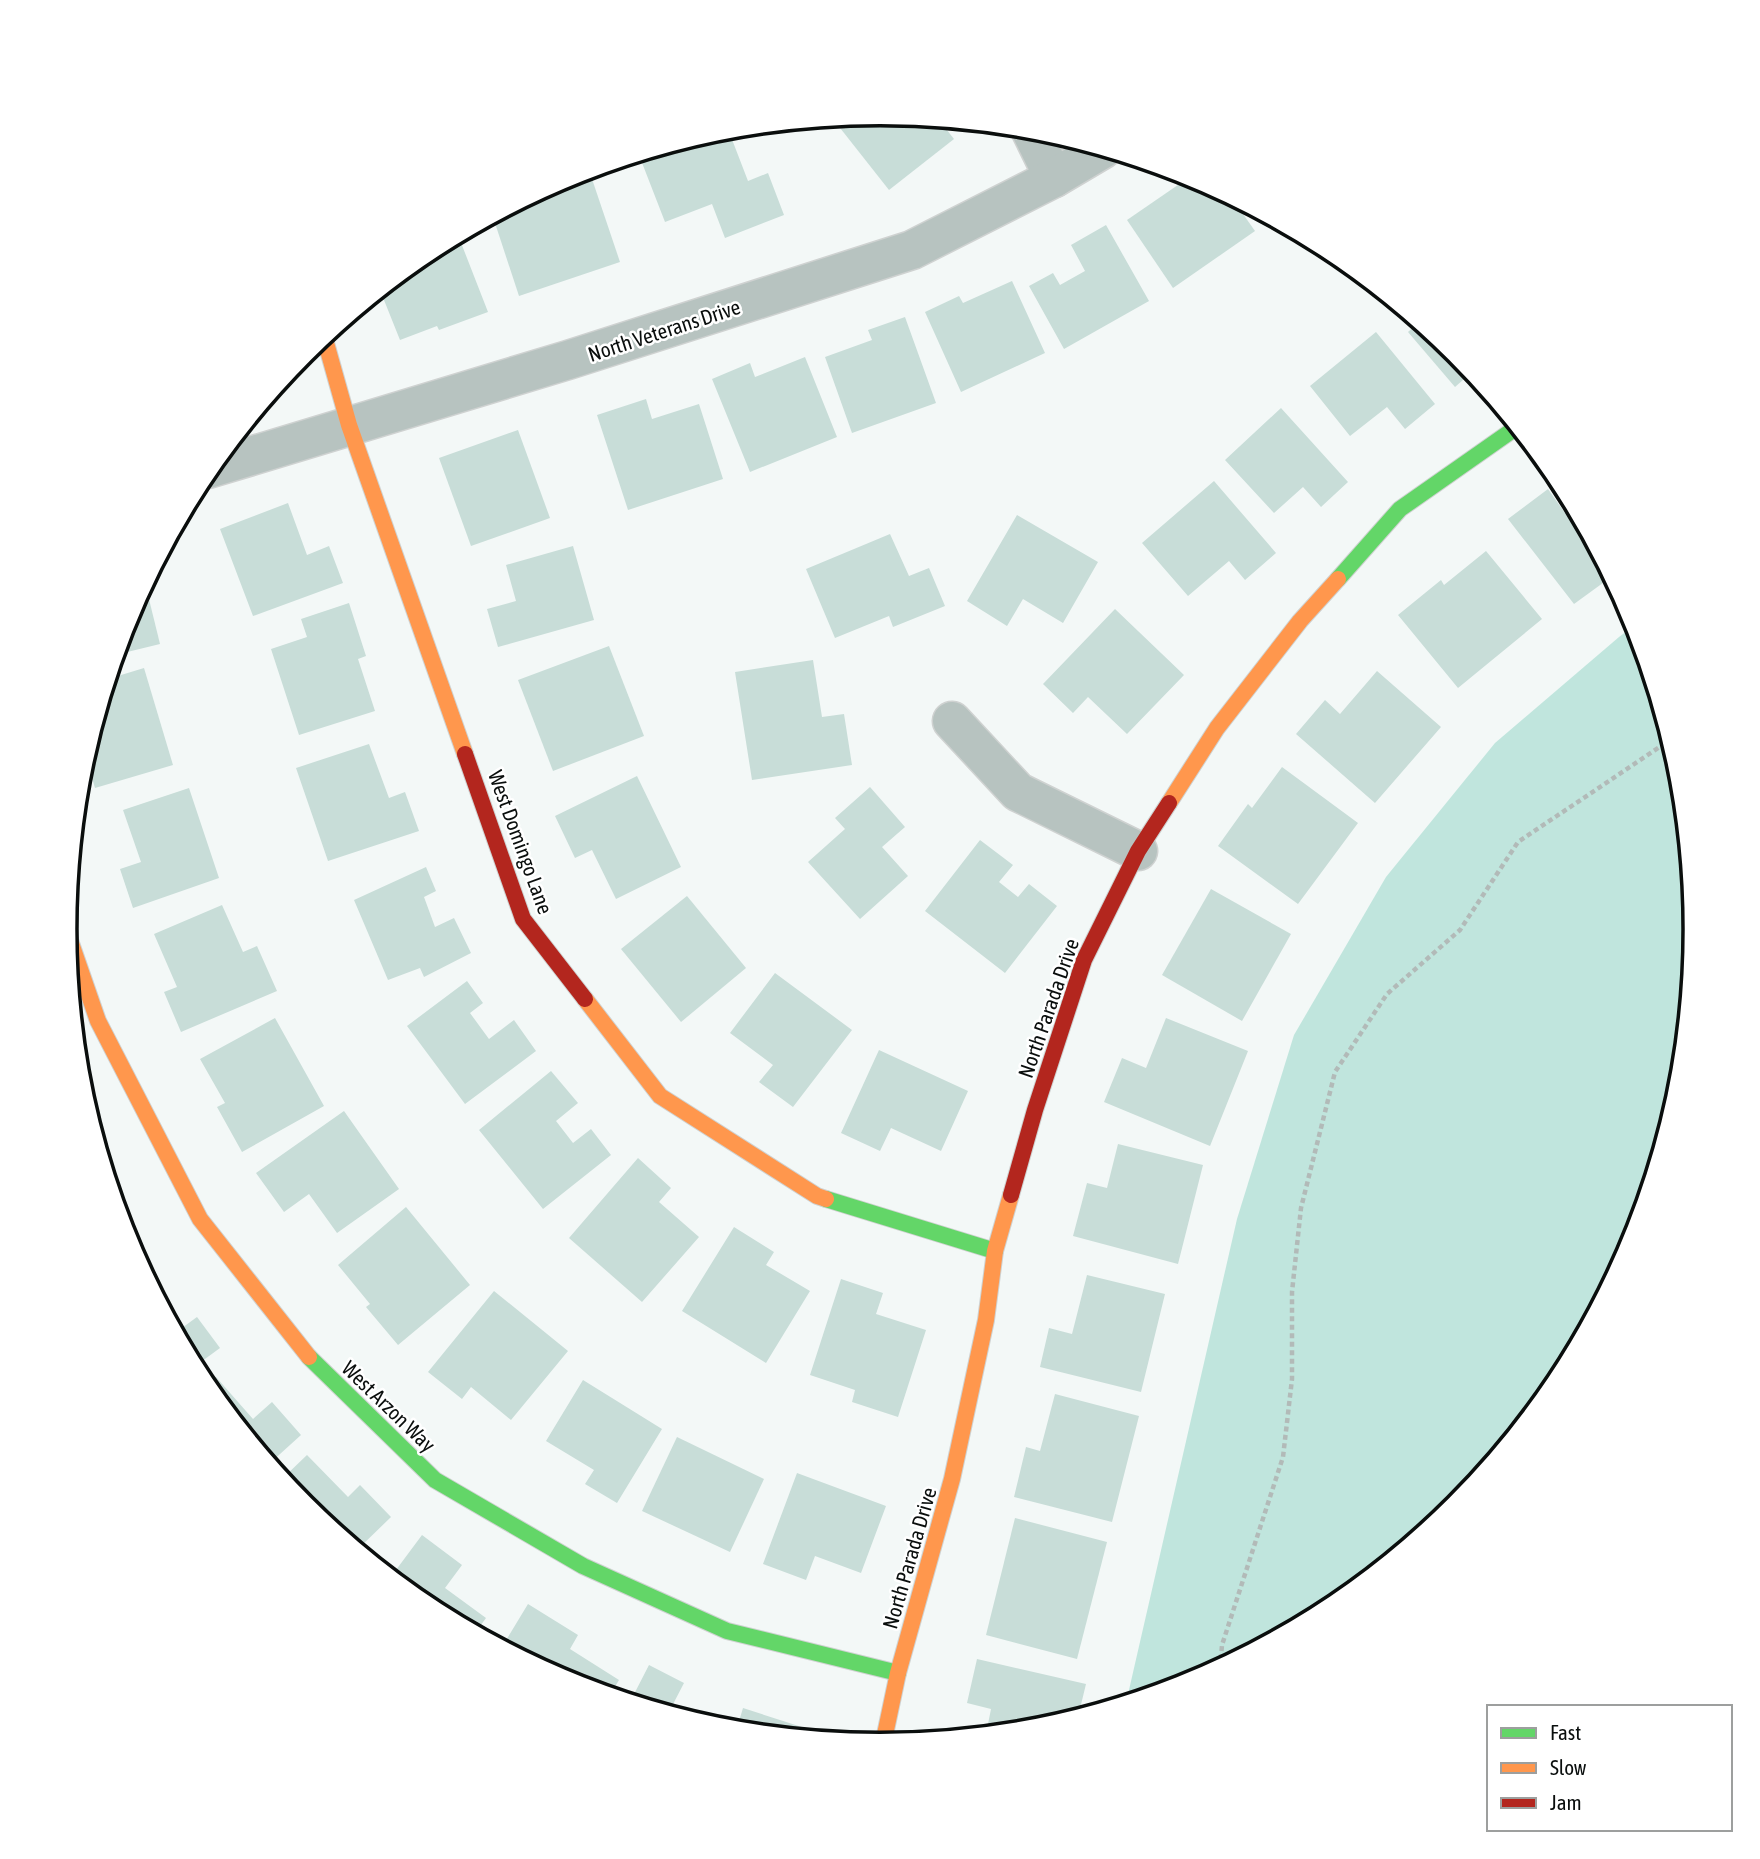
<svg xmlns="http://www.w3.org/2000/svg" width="1760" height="1859" viewBox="0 0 1760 1859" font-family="'Asap Condensed',sans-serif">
<rect width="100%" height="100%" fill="#f3f8f7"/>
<polygon fill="#c0e5dd" points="1635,625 1680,771 1695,930 1679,1089 1633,1242 1558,1383 1456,1506 1333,1608 1192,1683 1126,1703 1237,1219 1294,1035 1386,877 1495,743 1619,637"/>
<g fill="#c8ddd8">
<polygon points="880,114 939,120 954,139 889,190 833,119"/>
<polygon points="728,129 748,181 768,173 784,215 725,238 712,204 665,222 639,155"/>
<polygon points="590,173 620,262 519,296 493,217 549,186"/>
<polygon points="1191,176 1231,197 1255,231 1173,288 1127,220"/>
<polygon points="1106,225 1149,301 1064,349 1029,286 1053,273 1060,285 1085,271 1071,245"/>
<polygon points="458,235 488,312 439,330 437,326 400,340 380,290 427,251"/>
<polygon points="1012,281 1045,353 961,392 925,312 959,296 963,303"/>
<polygon points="905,317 936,403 852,433 825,357 872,340 868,330"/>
<polygon points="1419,322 1457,353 1472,372 1455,387 1408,332"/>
<polygon points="1376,332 1435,404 1405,429 1387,407 1350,436 1310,386"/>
<polygon points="805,357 837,437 750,472 712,379 750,363 755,377"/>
<polygon points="646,399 652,419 699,404 723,479 628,510 597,415"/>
<polygon points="1281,408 1348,482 1321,507 1303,487 1274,513 1225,460"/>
<polygon points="518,430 550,518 471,546 439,458"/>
<polygon points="1214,481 1276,553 1245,580 1229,561 1188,596 1142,543"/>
<polygon points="1548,489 1565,513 1574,506 1618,589 1615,591 1607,580 1574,604 1508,519"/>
<polygon points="288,503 307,555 329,546 343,583 253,616 220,529"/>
<polygon points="1017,515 1098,562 1063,623 1023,599 1007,626 967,601"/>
<polygon points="890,534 909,576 929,568 945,606 893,627 889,616 835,638 806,569"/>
<polygon points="573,546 594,620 498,647 487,609 516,601 506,565"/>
<polygon points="1486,551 1542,619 1458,688 1398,615 1441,580 1444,585"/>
<polygon points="147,591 160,644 115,655 127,617 140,593"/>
<polygon points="349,603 366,656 358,659 375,711 299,735 271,649 307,637 301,619"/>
<polygon points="1115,609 1184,675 1127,734 1088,697 1073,713 1043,684"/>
<polygon points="609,646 644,736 553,771 518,680"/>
<polygon points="813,660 822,717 844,714 852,765 752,780 735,672"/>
<polygon points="144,668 173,765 95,788 85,754 108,679"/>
<polygon points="1377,671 1441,727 1375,803 1296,734 1325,700 1340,714"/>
<polygon points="369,744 389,798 405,792 419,831 328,861 296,768"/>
<polygon points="1282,767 1358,823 1298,904 1218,846 1248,804 1252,808"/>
<polygon points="637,776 681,867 616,899 592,850 575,858 555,816"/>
<polygon points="870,787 905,827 882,847 908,876 860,919 808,862 845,829 835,818"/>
<polygon points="189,788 219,878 133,908 120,869 141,862 123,810"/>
<polygon points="980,840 1013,865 999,882 1018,897 1029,884 1057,906 1005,973 925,911"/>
<polygon points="426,867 436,891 424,897 435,927 454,918 471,953 424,977 420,968 388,980 354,900"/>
<polygon points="1211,889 1291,934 1242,1021 1162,975"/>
<polygon points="687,896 746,968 681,1022 621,949"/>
<polygon points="222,905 243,952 257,946 277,991 181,1032 164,992 177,987 154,934"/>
<polygon points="775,973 852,1030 793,1107 759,1082 773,1065 730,1033"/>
<polygon points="467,981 483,1003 470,1013 489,1039 514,1020 536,1051 465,1104 407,1026"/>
<polygon points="275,1018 324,1106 242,1152 217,1107 225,1103 200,1059"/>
<polygon points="1166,1018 1248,1051 1210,1146 1104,1102 1122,1058 1146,1068"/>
<polygon points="879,1050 968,1091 941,1151 891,1128 880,1151 841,1133"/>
<polygon points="551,1071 578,1103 556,1121 573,1143 591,1129 611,1155 543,1209 479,1130"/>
<polygon points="344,1111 399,1189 337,1233 309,1194 284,1212 256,1173"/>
<polygon points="1118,1144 1203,1165 1178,1264 1073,1236 1087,1183 1107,1188"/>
<polygon points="638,1158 671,1188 659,1202 699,1237 642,1302 569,1238"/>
<polygon points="113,1197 130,1220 122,1226"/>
<polygon points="406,1207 470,1285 398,1345 366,1307 370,1304 338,1265"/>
<polygon points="734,1227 774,1252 766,1265 810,1291 766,1363 682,1311"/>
<polygon points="1087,1275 1165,1294 1141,1392 1040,1367 1049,1328 1072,1334"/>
<polygon points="841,1279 883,1293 876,1314 926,1330 898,1417 852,1402 855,1390 810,1375"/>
<polygon points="494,1291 568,1351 511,1420 471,1387 462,1399 428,1372"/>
<polygon points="197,1317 220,1348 194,1367 175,1333"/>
<polygon points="216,1377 253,1419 272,1402 301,1435 269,1464 206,1387"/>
<polygon points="583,1380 662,1429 617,1503 585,1484 594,1470 546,1441"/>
<polygon points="1055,1394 1139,1416 1112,1522 1014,1497 1026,1447 1040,1451"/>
<polygon points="677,1437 764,1479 730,1552 642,1511"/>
<polygon points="307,1455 348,1497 360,1485 391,1517 357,1550 303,1506 282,1479"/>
<polygon points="797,1473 886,1506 861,1573 815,1556 806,1580 763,1564"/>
<polygon points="1015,1518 1107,1542 1077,1659 986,1635"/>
<polygon points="422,1535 462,1565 445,1588 486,1618 475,1633 427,1607 402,1587 405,1583 393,1574"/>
<polygon points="528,1604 578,1635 570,1649 619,1680 610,1695 568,1683 502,1647"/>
<polygon points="977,1659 1086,1684 1078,1717 1039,1729 986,1734 991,1709 967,1703"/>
<polygon points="649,1665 684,1683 670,1710 681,1717 630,1702"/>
<polygon points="743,1708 836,1738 835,1740 736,1731"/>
</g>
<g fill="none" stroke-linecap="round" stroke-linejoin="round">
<g stroke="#cfd2d1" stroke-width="41">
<g id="street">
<polyline points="1030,129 1054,178"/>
<polyline points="208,469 568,360 912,250 1054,178 1103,149"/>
<polyline points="952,721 1018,792 1138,851"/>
</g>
</g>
<g stroke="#cfd2d1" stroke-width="18">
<g id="fast">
<polyline points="1338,579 1400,509 1517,427"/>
<polyline points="826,1199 995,1251"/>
<polyline points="309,1357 435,1480 583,1566 727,1631 898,1673"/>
</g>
</g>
<g stroke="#cfd2d1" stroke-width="18">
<g id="slow">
<polyline points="324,336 349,425 465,754"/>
<polyline points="1169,803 1217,728 1300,621 1338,579"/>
<polyline points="65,926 98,1021 200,1219 309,1357"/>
<polyline points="585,999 660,1096 817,1196 826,1199"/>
<polyline points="883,1744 898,1673 952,1479 986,1320 995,1251 1011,1195"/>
</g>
</g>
<g stroke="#cfd2d1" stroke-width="18">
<g id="jam">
<polyline points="465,754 523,919 585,999"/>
<polyline points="1011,1195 1035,1110 1084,960 1138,851 1169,803"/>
</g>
</g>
<polyline stroke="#b2bab8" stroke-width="4.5" stroke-dasharray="5 3.5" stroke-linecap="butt" points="1220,1668 1222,1645 1283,1457 1292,1379 1292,1292 1301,1208 1335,1072 1387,994 1460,930 1518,842 1670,740"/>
<use href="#street" stroke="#b7c3c0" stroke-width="38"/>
<use href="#fast" stroke="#63d668" stroke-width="16"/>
<use href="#slow" stroke="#ff974d" stroke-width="16"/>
<use href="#jam" stroke="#b3261e" stroke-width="16"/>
</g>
<g text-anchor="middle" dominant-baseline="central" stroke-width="5" stroke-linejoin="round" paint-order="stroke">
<g font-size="21" fill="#0a0e0d" stroke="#fff">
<text transform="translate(664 330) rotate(-18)">North Veterans Drive</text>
<text transform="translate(521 842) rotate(70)">West Domingo Lane</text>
<text transform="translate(1048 1008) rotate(-71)">North Parada Drive</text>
<text transform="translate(389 1406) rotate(44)">West Arzon Way</text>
<text transform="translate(909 1558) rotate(-74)">North Parada Drive</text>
</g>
</g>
<path d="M0 0H1760V1859H0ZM77 929a803 803 0 1 1 1606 0a803 803 0 1 1-1606 0Z" fill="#fff" fill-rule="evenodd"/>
<path fill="none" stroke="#0a0e0d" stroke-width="3.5" d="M77 929a803 803 0 1 1 1606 0a803 803 0 1 1-1606 0Z"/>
<rect x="1487" y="1705" width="245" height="126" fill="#ffffff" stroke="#9d9f9e" stroke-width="2"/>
<rect x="1501" y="1728" width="35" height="10" fill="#63d668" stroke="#9d9f9e" stroke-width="2"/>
<text x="1550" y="1740" font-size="21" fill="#0a0e0d">Fast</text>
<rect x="1501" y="1763" width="35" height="10" fill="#ff974d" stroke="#9d9f9e" stroke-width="2"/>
<text x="1550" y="1775" font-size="21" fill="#0a0e0d">Slow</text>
<rect x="1501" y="1798" width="35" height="10" fill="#b3261e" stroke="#9d9f9e" stroke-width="2"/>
<text x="1550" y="1810" font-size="21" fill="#0a0e0d">Jam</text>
</svg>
